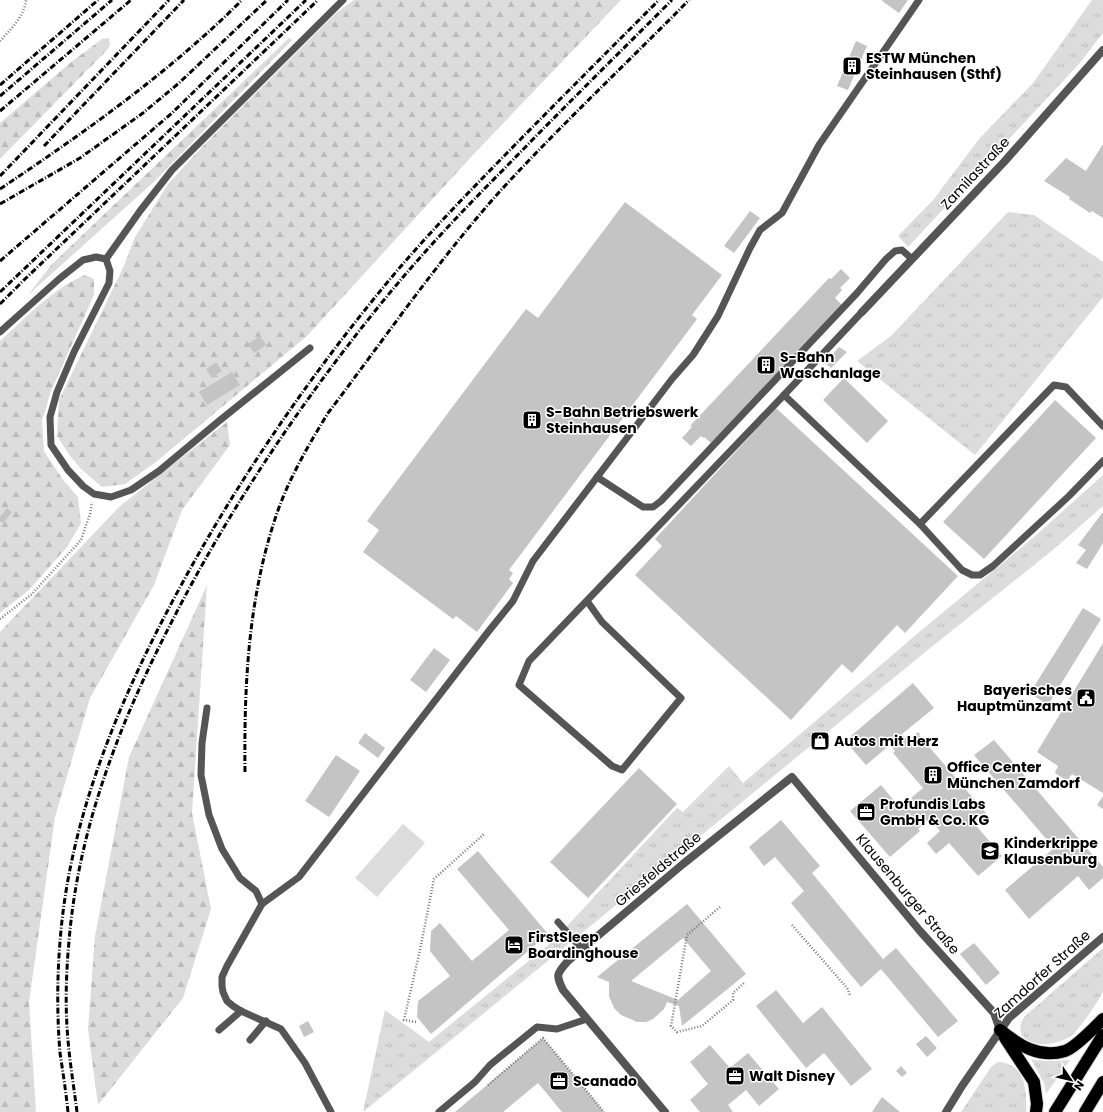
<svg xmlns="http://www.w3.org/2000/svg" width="1103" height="1112" viewBox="0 0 1103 1112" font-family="Poppins,sans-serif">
<defs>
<pattern id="grass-tufts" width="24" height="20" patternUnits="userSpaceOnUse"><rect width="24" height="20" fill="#dcdcdc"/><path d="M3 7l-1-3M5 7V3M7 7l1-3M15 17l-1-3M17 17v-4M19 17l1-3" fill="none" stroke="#bbb"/></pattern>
<pattern id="forest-firs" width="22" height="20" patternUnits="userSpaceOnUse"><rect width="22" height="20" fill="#dcdcdc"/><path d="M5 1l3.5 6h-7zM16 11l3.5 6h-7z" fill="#bbb"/></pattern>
</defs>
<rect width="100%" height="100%" fill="#fff"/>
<g fill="url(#grass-tufts)">
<polygon points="1092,0 1103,0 1103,33 1079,64 908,247 898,236 934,199 979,139 1033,83"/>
<polygon points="1008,212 1034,215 1103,262 1103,297 975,455 857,361 891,336"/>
<polygon points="1103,475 1103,506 1054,549 929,649 363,1112 385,1010 429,1042 553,941 677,808 683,812 729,766 743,783 917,634 1034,537"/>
<path d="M1103,948C1103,957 1103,985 1103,991C1099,1001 1079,1030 1071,1036C1064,1041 1050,1045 1042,1044C1025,1043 1014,1033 1024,1017Z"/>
<path d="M1031,1059C1044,1062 1056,1061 1070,1060L1046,1094L1044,1083Z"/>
<path d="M998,1062C1018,1063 1025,1078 1026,1096C1026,1102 1027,1107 1026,1112H961L991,1067Z"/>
</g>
<g fill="url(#forest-firs)">
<polygon points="354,0 621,0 472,156 307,336 156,462 125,484 102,487 82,470 70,456 57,436 59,400 123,268 135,237 168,184 203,146 335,14"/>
<polygon points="109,38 110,45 107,50 0,159 0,123 70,63 102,39"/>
<polygon points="289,38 292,40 155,181 28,295 52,264"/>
<path d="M85,275L94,279V295L51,391L42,421L44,451L63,480L78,497L81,523L67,547L29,590L0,613V341C26,318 53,288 85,275Z"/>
<polygon points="227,422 230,445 182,510 154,585 90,698 55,817 29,1002 36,1112 0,1112 0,632 120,506"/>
<polygon points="207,585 192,813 211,909 183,998 98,1105 88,1029 95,936 129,757"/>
</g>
<polygon fill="#dcdcdc" points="403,824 425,843 377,897 355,878"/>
<g fill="#c4c4c4" fill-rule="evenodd">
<polygon points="883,0 908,0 899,13 882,1"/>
<polygon points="856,41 867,46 848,90 837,86"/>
<polygon points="1103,144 1103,218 1092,211 1090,213 1069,199 1070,197 1044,181 1066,158 1086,171"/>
<polygon points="625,202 722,275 692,315 697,319 509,570 513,573 509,579 513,583 477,632 456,616 453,619 363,552 379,530 367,521 526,309 538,318"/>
<polygon points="750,211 760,218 734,253 724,246"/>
<polygon points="841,269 850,278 840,288 842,290 835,298 842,305 711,443 704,437 703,438 701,436 691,446 682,438 692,427 690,426 829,278 831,279"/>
<polygon points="260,336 266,345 254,353 248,344"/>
<polygon points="839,347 847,352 831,368 825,363"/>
<polygon points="216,362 222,371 212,378 206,369"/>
<polygon points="232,372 240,385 207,405 199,392"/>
<polygon points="844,378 888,421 867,443 823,400"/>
<polygon points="1055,400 1096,438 984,559 943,522"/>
<polygon points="776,408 958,576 905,633 897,625 852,673 842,664 791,720 635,575 662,546 655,539"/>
<polygon points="7,508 12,512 3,523 0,521 0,517"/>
<polygon points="1103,512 1103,543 1087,569 1076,563 1086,550 1078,545"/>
<polygon points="1083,608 1101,619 1048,705 1030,693"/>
<polygon points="1103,643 1103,793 1072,774 1067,781 1055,773 1058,766 1037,752"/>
<polygon points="434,648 450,660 426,692 410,680"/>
<polygon points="913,683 934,708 902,734 908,741 918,732 920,734 919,735 986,813 974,823 1002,856 978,876 949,843 936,854 927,843 940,831 929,819 918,829 920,831 890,857 850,811 881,785 902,810 913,800 911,798 923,788 893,753 895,751 890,745 866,765 845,741"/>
<polygon points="365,733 385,748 378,758 358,743"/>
<polygon points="994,740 1103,867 1103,878 1089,890 1078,876 1029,919 1005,890 1054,848 974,755"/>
<polygon points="336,755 360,771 329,817 305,801"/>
<polygon points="639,768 677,804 588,898 550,862"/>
<polygon points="1103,796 1103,809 1097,805"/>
<polygon points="781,820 820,866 812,873 883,959 896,948 958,1021 938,1037 881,969 861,987 791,903 804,891 775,857 764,866 749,847"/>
<polygon points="478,851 548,934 431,1034 417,1017 418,1001 450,976 430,951 431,931 440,923 472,961 509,930 457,869"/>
<path d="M687,904L746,974L682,1026L679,1006L667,1002L664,1009L653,1019L646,1022H637L621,1015L614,1008L609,996V982L597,977ZM683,938L711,971L678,1000L631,981Z"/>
<polygon points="974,943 1000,973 986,985 960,954"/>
<polygon points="776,990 803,1023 822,1007 872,1069 851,1086 824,1053 806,1068 756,1006"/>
<polygon points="308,1021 314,1032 304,1037 299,1026"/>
<polygon points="926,1036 937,1048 927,1057 916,1044"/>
<polygon points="543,1038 604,1112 562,1112 538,1083 503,1112 455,1112"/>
<polygon points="710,1045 730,1068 748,1053 779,1089 759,1106 746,1090 728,1105 733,1112 700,1112 690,1100 708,1084 690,1062"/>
<polygon points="901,1066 907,1073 902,1077 896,1071"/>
<polygon points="882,1097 900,1112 872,1112"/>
</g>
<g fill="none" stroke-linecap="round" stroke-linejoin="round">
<g stroke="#dbdbdb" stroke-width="14">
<g id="motorway">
<path d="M1000,1030C1019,1045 1039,1059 1065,1051C1075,1048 1095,1027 1103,1019"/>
<polyline points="1005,1038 1034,1082 1037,1104 1036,1112"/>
<polyline points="1055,1112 1103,1035"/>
<polyline points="1085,1112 1103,1082"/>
</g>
</g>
<g stroke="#777" stroke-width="2.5" stroke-dasharray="1 2" stroke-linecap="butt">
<path d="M0,41C11,29 24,17 26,0"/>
<polyline points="0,619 32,594 81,540 90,514 92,502"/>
<polyline points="720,907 687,935 671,1026 677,1032 702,1026 733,1000 733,993 744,983"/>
<polyline points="792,925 847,988 850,995"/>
<polyline points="416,1022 404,1020 420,950 434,879 484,834"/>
<polyline points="488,1085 543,1038 604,1112"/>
</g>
<g stroke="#555" stroke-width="7">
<polyline points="106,259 140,211 172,170 343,0"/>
<polyline points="0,332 59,279 83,260 96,257 106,259 110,271 109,283 74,352 57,392 50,417 51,445 68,470 83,486 94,494 111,497 131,490 159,471 219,421 310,348"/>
<polyline points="784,395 920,524 1054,385 1066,387 1103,426"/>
<polyline points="597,477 643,507 653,507 661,501 857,293 886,259 895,251 902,250 912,259"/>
<polyline points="920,524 962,570 972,575 980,575 993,566 1069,496 1103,461"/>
<polyline points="587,601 602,622 681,698 622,770 612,766 519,685 529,661 784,395 862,312"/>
<polyline points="207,708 202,743 201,775 209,815 222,849 240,878 256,891 262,904"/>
<polyline points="558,922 582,949"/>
<polyline points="219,1030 241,1011"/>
<polyline points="250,1040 266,1021"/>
<polyline points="331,1112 305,1063 281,1029 241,1011 233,1006 227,1001 223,992 222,986 222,977 227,966 262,904 299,877 488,632 513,601 533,561 672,379 693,355 718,316 750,248 760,230 782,213 819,145 919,0"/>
<polyline points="439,1112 475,1082 490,1065 537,1027 557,1029 587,1019"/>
</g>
<g stroke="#555" stroke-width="8">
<polyline points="862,312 1004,162 1103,50"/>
<path d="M665,1112L563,990C556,975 556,974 568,961L683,864L792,777L920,931L994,1013L1000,1030"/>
</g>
<polyline stroke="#555" stroke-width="8" points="946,1112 962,1086 1009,1018 1103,937"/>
<use href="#motorway" stroke="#000" stroke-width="12"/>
<g stroke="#000" stroke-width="3" stroke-dasharray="6 2 1 2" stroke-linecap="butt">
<polyline points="0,85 98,0"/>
<polyline points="0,96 112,0"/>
<polyline points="0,111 131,0"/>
<polyline points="44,146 184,0"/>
<polyline points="0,176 169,0"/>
<path d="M0,189C85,132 170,72 242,0"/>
<polyline points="0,204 80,158 143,113 179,83 267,0"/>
<polyline points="0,261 172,113 288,0"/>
<polyline points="0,292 306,0"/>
<polyline points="0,304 25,279 318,0"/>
<path d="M245,772C244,686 248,599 276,516C288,480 308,446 328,413C385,338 439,259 502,189C562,124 627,63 689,0"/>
<path d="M68,1112C66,1092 63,1073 60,1053C57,1017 57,978 60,942C68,834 107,731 155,635C218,510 296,393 386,284C423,239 465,196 506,154C557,102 608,51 659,0"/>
<path d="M77,1112C74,1088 70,1064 68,1040C65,1008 66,974 69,941C78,831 118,727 168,629C229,508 306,394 393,289C428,247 466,207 505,168C560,111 616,56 672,0"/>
</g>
</g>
<defs>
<g id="building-square" transform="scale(1)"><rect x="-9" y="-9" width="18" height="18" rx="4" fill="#000" stroke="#fff"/><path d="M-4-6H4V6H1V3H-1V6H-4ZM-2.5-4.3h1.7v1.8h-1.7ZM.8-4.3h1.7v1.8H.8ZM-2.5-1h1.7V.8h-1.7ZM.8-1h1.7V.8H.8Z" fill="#fff"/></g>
<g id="civic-square" transform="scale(1)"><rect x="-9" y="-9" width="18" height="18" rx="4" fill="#000" stroke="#fff"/><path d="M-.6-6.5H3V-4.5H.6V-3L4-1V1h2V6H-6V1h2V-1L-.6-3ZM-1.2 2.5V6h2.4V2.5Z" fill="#fff"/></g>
<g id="shop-square" transform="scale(1)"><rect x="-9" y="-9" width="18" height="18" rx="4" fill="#000" stroke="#fff"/><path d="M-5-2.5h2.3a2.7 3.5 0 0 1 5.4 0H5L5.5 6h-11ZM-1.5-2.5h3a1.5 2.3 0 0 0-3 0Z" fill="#fff"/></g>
<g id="office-square" transform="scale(1)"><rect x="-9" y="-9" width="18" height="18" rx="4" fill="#000" stroke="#fff"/><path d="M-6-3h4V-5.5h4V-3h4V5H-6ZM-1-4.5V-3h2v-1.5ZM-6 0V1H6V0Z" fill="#fff"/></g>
<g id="school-square" transform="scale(1)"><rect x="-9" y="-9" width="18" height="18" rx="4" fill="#000" stroke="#fff"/><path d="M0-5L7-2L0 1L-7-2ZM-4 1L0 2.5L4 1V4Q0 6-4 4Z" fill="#fff"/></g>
<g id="hotel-square" transform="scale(1)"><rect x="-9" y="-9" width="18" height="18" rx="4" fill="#000" stroke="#fff"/><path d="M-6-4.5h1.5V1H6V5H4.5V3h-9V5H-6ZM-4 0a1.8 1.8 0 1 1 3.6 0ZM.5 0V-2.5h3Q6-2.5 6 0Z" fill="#fff"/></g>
</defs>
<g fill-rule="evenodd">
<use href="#building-square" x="852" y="66"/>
<use href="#building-square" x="766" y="365"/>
<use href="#building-square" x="532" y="420"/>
<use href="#civic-square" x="1086" y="698"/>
<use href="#shop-square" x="820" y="741"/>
<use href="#building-square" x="933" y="775"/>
<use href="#office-square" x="866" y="812"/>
<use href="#school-square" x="990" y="851"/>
<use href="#hotel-square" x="514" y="945"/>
<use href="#office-square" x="735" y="1076"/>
<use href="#office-square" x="559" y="1081"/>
</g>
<g text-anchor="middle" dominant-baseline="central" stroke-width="3" stroke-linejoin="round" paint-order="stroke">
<g font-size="14" font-weight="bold" fill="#000" stroke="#fff" text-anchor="start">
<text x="866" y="58">ESTW München<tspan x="866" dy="16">Steinhausen (Sthf)</tspan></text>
<text x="780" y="357">S-Bahn<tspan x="780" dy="16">Waschanlage</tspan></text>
<text x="546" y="412">S-Bahn Betriebswerk<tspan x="546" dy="16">Steinhausen</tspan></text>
<text x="1072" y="690" text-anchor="end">Bayerisches<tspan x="1072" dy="16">Hauptmünzamt</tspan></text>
<text x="834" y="741">Autos mit Herz</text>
<text x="947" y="767">Office Center<tspan x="947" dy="16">München Zamdorf</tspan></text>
<text x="880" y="804">Profundis Labs<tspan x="880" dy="16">GmbH &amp; Co. KG</tspan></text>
<text x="1004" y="843">Kinderkrippe<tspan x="1004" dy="16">Klausenburg</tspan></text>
<text x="528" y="937">FirstSleep<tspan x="528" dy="16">Boardinghouse</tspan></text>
<text x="749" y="1076">Walt Disney</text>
<text x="573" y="1081">Scanado</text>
</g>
<g font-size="14" fill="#000" stroke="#fff">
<text transform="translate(975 173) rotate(-47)">Zamilastraße</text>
<text transform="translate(658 869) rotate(-40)">Griesfeldstraße</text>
<text transform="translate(908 894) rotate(50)">Klausenburger Straße</text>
<text transform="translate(1042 974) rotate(-42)">Zamdorfer Straße</text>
</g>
</g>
<g transform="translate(1071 1080) rotate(125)" stroke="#ffffff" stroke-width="3" paint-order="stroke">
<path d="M0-3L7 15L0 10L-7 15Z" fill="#000000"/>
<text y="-6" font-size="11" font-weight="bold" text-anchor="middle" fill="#000000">N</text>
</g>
</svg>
